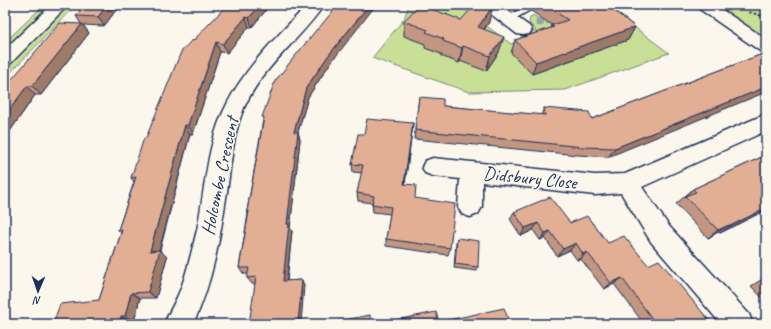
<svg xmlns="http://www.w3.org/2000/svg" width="771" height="329" viewBox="0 0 771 329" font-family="Caveat,sans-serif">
<rect width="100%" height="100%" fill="#fbf7ec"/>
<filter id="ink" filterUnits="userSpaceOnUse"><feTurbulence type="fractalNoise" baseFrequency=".025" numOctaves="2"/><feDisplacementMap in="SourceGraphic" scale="8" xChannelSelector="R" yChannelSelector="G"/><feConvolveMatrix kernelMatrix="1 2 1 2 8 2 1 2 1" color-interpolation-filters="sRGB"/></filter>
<g filter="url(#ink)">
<g fill="#c9df95" stroke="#72877a">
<polygon points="44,5 76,5 5,78 5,42"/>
<polygon points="409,5 458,5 511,44 536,30 529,23 530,18 533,15 547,24 547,22 579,5 605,5 669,53 565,90 469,92 372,58 404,19"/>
<polygon points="704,5 754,5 766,8 766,48"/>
</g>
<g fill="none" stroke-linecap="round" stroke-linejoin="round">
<g stroke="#1b2f5e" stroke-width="3">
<polygon id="service" points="528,5 539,5 511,21 508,22 503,19"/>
</g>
<g stroke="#1b2f5e" stroke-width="3">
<g id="minor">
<path d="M307,5H324C299,41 262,67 244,108C233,134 231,164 227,192C220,237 213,282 193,324H164C169,312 176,301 181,288C188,269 192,249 197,230C205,190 207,142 226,106C245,67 277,37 307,5Z"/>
<polygon points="481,5 500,5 529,26 532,30 529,34 523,35 517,34 483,8"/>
<polygon points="696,5 715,5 766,39 766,53 760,51 698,8"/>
<polygon points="766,114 766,131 642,187 669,226 749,314 753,324 721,324 651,242 621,193 595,195 482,182 482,207 478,214 470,217 462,214 458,207 460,179 433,176 425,173 422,167 425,161 433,158 595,175 625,174"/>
</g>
</g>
<g stroke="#1b2f5e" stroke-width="3">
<polygon id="tertiary" points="51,5 68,5 11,63 5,65 5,49"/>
</g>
<g stroke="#1b2f5e" stroke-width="2" stroke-dasharray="2.5 2.5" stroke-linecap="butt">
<polyline points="749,12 766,17"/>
<polyline points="446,16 453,5"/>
</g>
<use href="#service" fill="#fbf7ec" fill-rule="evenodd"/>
<use href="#minor" fill="#fbf7ec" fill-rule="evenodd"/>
<use href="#tertiary" fill="#fbf7ec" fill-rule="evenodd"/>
</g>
<circle fill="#97a1a6" cx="540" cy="22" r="4.5"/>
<g fill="#c29680" stroke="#1b2f5e">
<polygon points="120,5 104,26 83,25 89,33 41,95 35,95 6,137 5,137 5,87 81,24 76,16"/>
<polygon points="230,5 270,5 252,27 249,27 227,53 220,52 193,134 190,134 160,250 167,257 156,298 140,298 134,321 130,321 129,324 53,324 99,300 121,233 118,230 134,182 131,178 146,138 193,41"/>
<polygon points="533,5 607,5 635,27 628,40 532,74 511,53 515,40 551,28 552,25 531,11"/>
<polygon points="461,20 489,22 484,30 499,52 486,71 460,61 459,63 441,56 441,54 425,48 425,44 404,36 404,21"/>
<polygon points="318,29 329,65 308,97 298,132 300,140 290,228 292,231 287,281 302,280 304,286 252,284 247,278 248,274 244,274 239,268 248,214 247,211 263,120 262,117"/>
<polygon points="765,53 608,157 578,155 414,139 419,97 443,106 541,115 544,108 592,119"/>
<polygon points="413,123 405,184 450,248 448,255 386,246 386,239 390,214 373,212 372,203 358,201 357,193 362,173 353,172 352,164 364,134"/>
<polygon points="766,155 766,210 720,233 718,232 708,238 676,204 693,189"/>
<polygon points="514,212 570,223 608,243 648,265 712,324 644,324 614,284 604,289 581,259 577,260 570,250 557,256 545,238 540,240 533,230 521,236 510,219"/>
<polygon points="457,238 478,267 477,271 454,268 456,242"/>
<polygon points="766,277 766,302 751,286"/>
</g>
<g fill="#9e7a68" stroke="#1b2f5e">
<polygon points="107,5 120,5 104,26 98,17"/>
<polygon points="260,5 270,5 252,27 249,18"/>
<polygon points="369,5 376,5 329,65 308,97 298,132 300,140 290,228 292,231 286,287 283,281 294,132 306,88 328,56"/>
<polygon points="493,6 489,22 474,43 478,27"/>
<polygon points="246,17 249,27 227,53 223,44"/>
<polygon points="82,24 89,33 41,95 32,86"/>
<polygon points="635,27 628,40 532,74 536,62"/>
<polygon points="504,37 499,52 486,71 490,56"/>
<polygon points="216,42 220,52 193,134 188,125"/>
<polygon points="463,46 460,61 459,63 462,48"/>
<polygon points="27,86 35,95 6,137 5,136 5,116"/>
<polygon points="766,87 766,92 608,157 615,148"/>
<polygon points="413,123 412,132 404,191 404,184"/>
<polygon points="185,125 190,134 158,255 160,250 167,257 156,298 148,292 150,251"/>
<polygon points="766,208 766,210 720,233 730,226"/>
<polygon points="538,223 533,230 521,236 525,228"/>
<polygon points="729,225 718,232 708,238 718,230"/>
<polygon points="550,231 545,238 540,240 545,233"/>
<polygon points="576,243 570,250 557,256 563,249"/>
<polygon points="587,252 581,259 577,260 583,254"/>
<polygon points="622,278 614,284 604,289 611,283"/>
<polygon points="302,280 304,286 301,324 298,324"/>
<polygon points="131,293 140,298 134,321 125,316"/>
<polygon points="121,316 130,321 129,324 119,324"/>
</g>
<g fill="#e2af95" stroke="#1b2f5e">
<polygon points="84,5 107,5 98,17 76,16"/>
<polygon points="227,5 228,5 227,8 230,5 260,5 249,18 246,17 223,44 216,42 188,125 185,125 150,251 160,250 148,292 131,293 125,316 121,316 119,324 53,324 60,304 99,300 122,230 118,230 136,177 131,178 144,138 146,138 181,52 191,41 193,41"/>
<polygon points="338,5 369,5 328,56 306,88 294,132 298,132 287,224 289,224 283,281 302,280 298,324 249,324 256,277 247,278 249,268 239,268 249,211 247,211 264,117 262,117 275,81 317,29 318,29"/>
<polygon points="419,5 421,5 461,20 475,5 492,5 493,6 478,27 504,37 490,56 463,46 462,48 443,41 444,39 426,32 428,30 404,21"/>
<polygon points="545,5 607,5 635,27 536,62 515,40 554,27 552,25 568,20"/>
<polygon points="60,23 82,24 32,86 27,86 5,116 5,87"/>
<polygon points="765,53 766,54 766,87 615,148 583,147 415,130 419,97 443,99 443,106 545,115 544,108 589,112 592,119"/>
<polygon points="367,119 413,123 404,184 416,185 415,198 455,204 450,248 386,239 391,207 372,204 374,196 357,193 363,165 352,164 358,134 364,134"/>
<polygon points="766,155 766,208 730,226 729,225 718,230 685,196 696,192 693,189"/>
<polygon points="550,197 570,223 587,216 608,243 624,236 648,265 659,260 712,324 656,324 622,278 611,283 587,252 583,254 576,243 563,249 550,231 545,233 538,223 525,228 514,212"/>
<polygon points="457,238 479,241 478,267 455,264"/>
<polygon points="766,278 766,283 763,280"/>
<polygon points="504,308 510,324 376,324 436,312 439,322"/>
<polygon points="370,315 371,324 340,324 339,321"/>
</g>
</g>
<g text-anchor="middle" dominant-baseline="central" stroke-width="3.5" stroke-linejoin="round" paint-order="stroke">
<g font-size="19" fill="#1b2f5e" stroke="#fbf7ec">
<text transform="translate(220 176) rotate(-78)">Holcombe Crescent</text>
<text transform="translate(530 178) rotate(6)">Didsbury Close</text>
</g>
</g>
<rect width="771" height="329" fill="none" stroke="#fbf7ec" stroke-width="20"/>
<rect x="10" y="10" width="751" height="309" fill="none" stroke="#1b2f5e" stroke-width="1.5" filter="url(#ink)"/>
<g transform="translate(38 291) rotate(182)" stroke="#fbf7ec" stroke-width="3" paint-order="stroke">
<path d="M0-3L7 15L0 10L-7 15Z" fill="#1b2f5e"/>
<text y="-6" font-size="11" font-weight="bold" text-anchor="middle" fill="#1b2f5e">N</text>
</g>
</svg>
